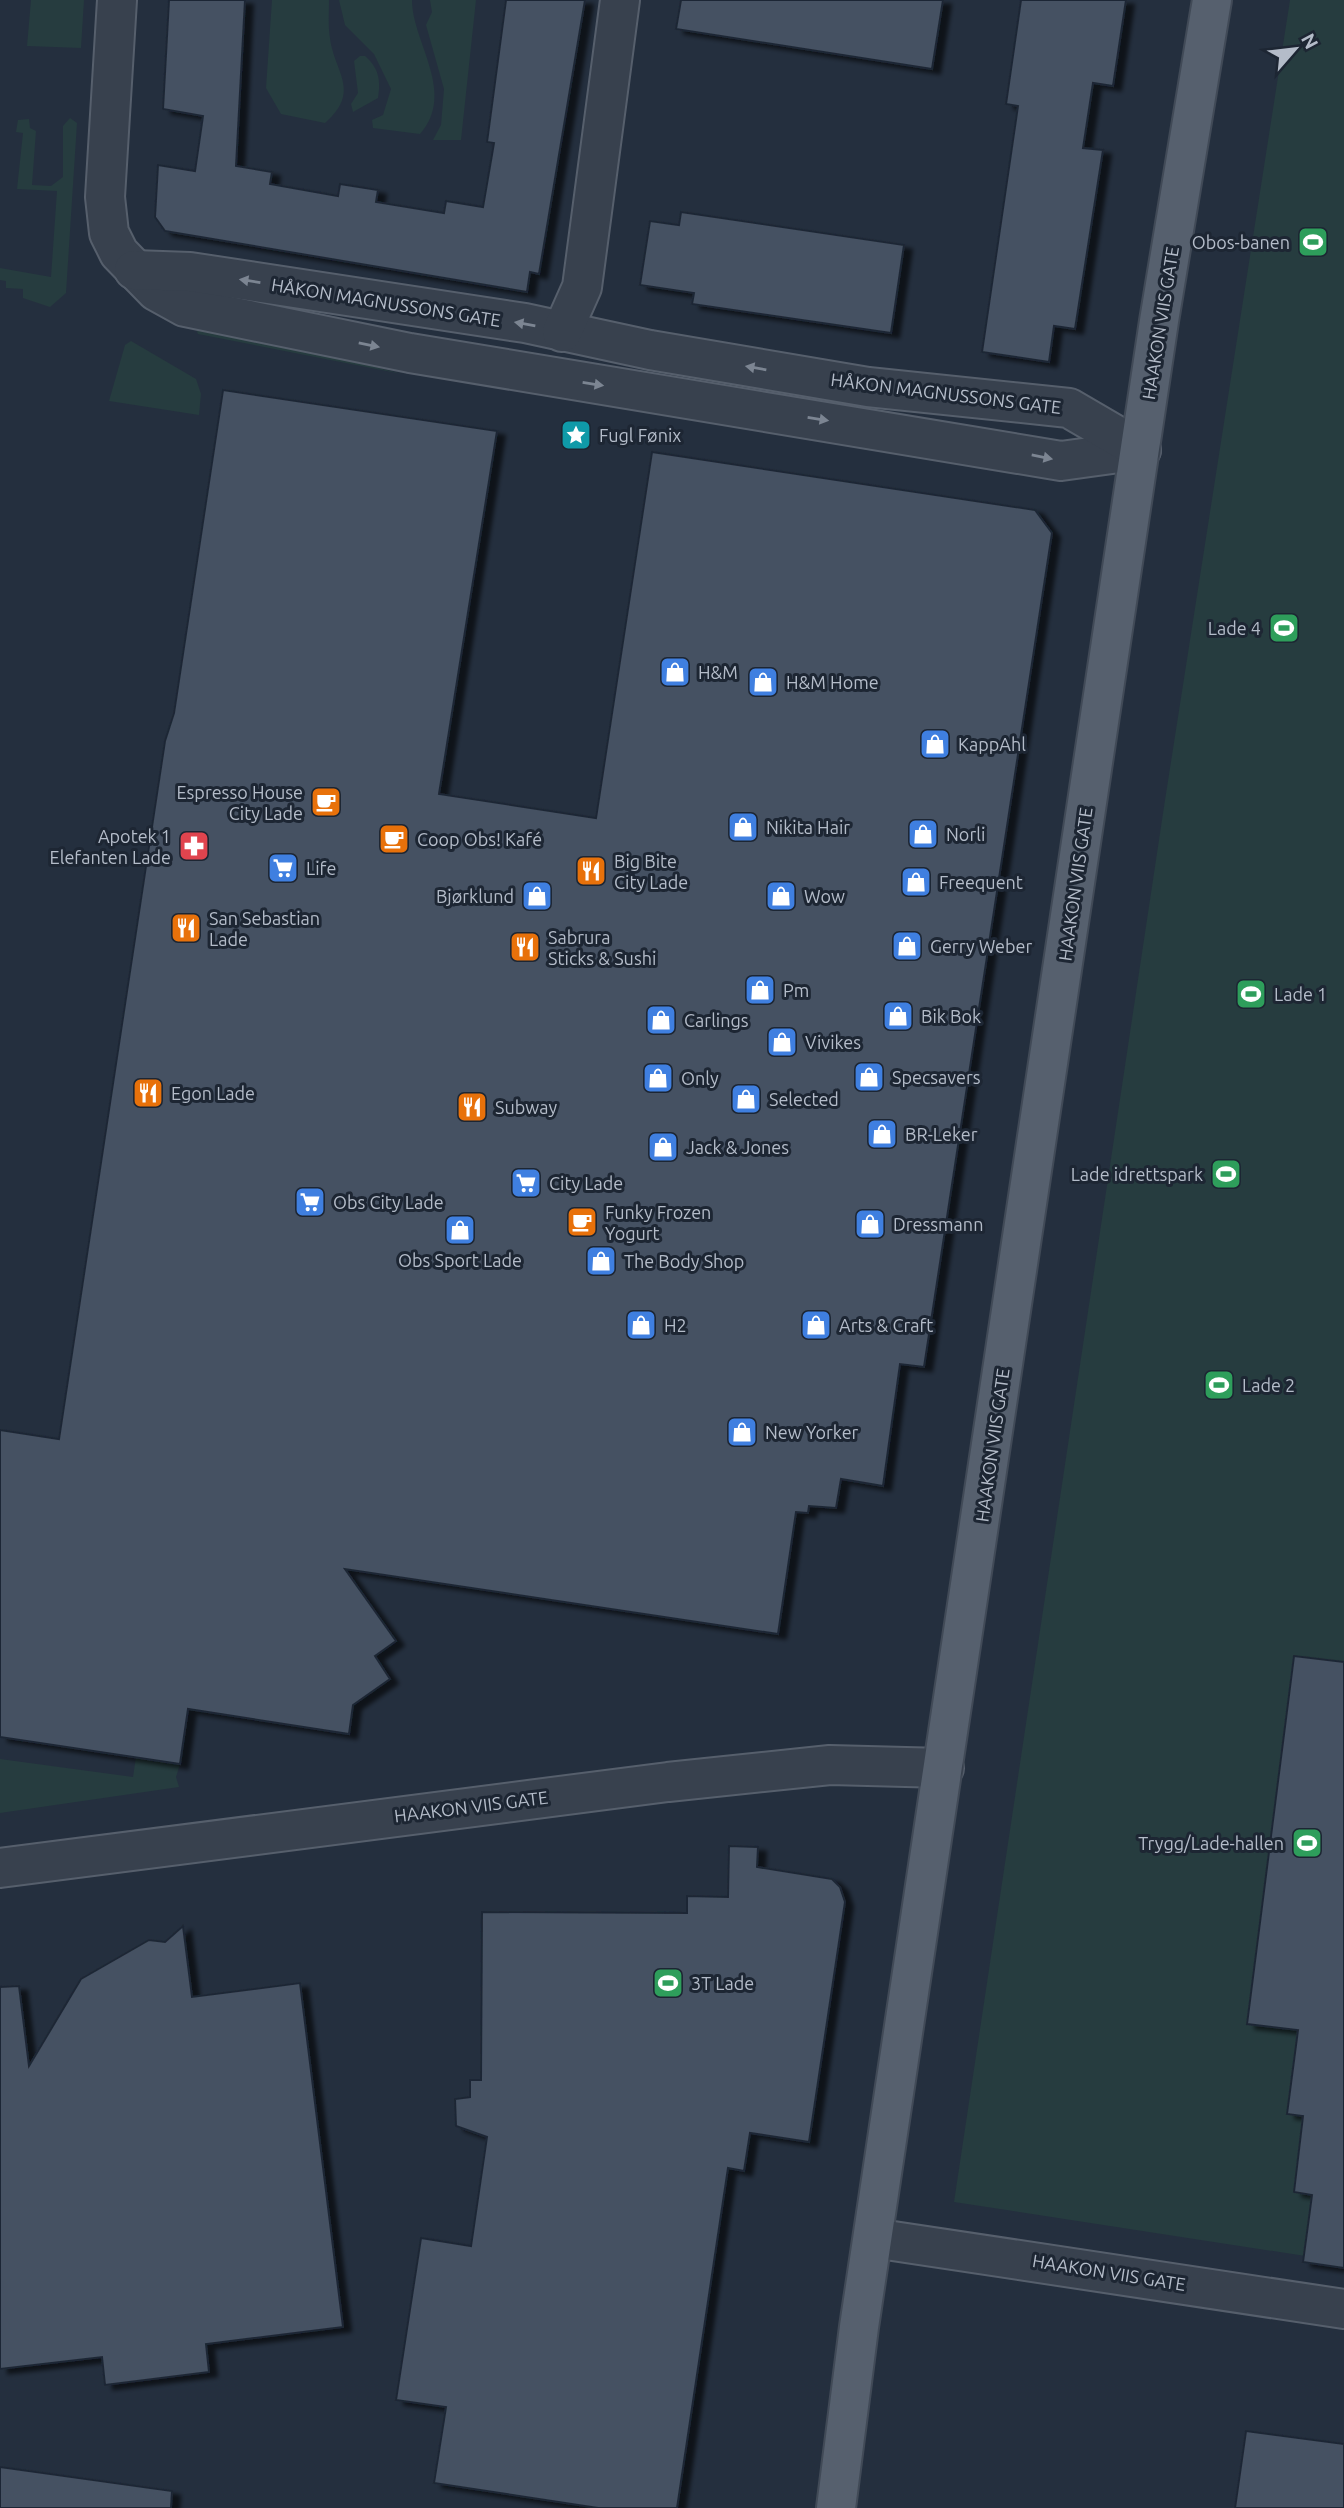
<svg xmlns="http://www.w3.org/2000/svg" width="1344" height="2508" viewBox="0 0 1344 2508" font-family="Ubuntu,sans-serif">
<defs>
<filter id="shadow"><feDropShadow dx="8" dy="4.5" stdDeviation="2" flood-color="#0009"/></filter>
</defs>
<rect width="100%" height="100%" fill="#242f3e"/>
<g fill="#263c3f">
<polygon points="31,0 84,0 81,48 27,46"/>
<path d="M272,0H329C329,13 328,26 330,38C334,72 362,91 325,123L281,114L266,88Z"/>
<path d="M339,0H412C412,42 457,93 420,134L373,128L372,120L383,115L391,89L374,54L345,25Z"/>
<polygon points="430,0 476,0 461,140 433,140 441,125 444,89 426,25 432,12"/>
<polygon points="1290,0 1344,0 1344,2262 954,2202 1165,800"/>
<path d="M360,56H365C379,68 381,81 378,98L353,112L351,104L358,93L354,61Z"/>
<polygon points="70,118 77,123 66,293 50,307 23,298 23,289 6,288 6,281 0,280 0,268 51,277 57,191 17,189 23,133 16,132 18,120 29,119 30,128 36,131 32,185 51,186 63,177 63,126"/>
<polygon points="195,327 269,340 402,374 198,334"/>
<polygon points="131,341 196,379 201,394 199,415 109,401 125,345"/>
<polygon points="136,1757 180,1764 176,1777 179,1787 0,1813 0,1759 133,1777"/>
</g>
<g fill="#455162" stroke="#1f2835" stroke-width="2" filter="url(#shadow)">
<polygon points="169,0 245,0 236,166 272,172 270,184 338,196 340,184 378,190 376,202 444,213 446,201 483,207 494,143 487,142 506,0 585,0 539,274 530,272 527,292 165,231 155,217 158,165 195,171 203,116 163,109"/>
<polygon points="681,0 943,0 932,69 676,29"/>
<polygon points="1021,0 1126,0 1113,86 1093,83 1083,148 1103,150 1075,329 1054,326 1049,362 982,352 1018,106 1006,104"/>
<polygon points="681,212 904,245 891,333 692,304 694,293 640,285 650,221 679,225"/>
<polygon points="223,390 497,431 439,794 596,818 652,452 1035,510 1052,533 924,1367 900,1364 883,1486 841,1479 836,1508 809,1506 808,1513 796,1512 778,1634 345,1569 396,1641 375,1656 390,1679 353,1705 349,1734 188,1709 180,1764 0,1737 0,1430 59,1439 165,741 174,713"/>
<polygon points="1294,1656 1344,1662 1344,2268 1303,2262 1312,2195 1294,2192 1303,2116 1287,2114 1298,2030 1247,2024"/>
<polygon points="729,1846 758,1847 757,1867 832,1879 840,1887 845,1902 809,2142 750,2133 744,2171 728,2168 677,2508 598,2508 434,2483 446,2407 396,2400 421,2238 471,2246 487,2137 456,2126 455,2099 470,2097 470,2080 481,2080 482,1912 687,1913 687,1896 728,1897"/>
<polygon points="183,1926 192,1997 300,1983 343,2327 206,2344 209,2372 105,2385 102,2357 0,2369 0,1987 19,1986 29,2066 81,1979 149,1940 165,1942"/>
<polygon points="1246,2431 1344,2444 1344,2508 1235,2508"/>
<polygon points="0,2467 172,2491 171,2508 0,2508"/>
</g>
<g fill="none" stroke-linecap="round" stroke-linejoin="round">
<g stroke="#565f6c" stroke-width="42">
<g id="minor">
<polyline points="117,0 105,197 109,233 119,253 156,291 185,307 410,353 1061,461 1141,450"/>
<polyline points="134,270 190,272 525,323 650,350 868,387 1069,408 1141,450"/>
<polyline points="562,332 582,287 620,0"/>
<polyline points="0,1868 668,1782 830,1765 944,1768"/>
<polyline points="873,2238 1344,2309"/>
</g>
</g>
<g stroke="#414a57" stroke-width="42">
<polyline id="major" points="836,2508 859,2327 1159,321 1212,0"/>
</g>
<use href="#minor" stroke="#38414e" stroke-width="38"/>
<use href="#major" stroke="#56606e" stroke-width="38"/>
</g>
<defs><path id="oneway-solid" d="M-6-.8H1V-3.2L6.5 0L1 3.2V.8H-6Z" transform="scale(1.75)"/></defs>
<g fill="#7c8592">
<use href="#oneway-solid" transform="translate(250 281) rotate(-171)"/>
<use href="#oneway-solid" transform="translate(525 324) rotate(-170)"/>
<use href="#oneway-solid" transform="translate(369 345) rotate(12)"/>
<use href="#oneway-solid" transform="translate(756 368) rotate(-170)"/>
<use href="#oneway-solid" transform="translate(593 384) rotate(9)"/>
<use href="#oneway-solid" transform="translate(818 419) rotate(9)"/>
<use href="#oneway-solid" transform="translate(1042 457) rotate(11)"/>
</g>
<defs>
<g id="stadium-square" transform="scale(1.575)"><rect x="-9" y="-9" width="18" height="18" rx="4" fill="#2e9e5b" stroke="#1d2633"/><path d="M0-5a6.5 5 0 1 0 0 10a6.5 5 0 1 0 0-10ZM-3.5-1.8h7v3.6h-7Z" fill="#fff"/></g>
<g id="sight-square" transform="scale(1.575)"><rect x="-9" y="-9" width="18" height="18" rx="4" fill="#0f9aa8" stroke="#1d2633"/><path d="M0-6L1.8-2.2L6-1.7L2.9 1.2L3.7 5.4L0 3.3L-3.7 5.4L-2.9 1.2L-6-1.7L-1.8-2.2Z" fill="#fff"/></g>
<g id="shop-square" transform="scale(1.575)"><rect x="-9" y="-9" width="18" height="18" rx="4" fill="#3f7fe0" stroke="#1d2633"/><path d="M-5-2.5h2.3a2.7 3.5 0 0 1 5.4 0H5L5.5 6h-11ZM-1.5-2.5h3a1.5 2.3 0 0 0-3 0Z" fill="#fff"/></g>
<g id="cafe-square" transform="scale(1.575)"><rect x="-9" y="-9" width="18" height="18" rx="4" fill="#e8710a" stroke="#1d2633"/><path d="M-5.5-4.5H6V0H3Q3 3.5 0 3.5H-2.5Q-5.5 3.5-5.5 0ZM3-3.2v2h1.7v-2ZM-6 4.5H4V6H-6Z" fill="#fff"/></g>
<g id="pharmacy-square" transform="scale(1.575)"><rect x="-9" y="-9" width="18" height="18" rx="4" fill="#e0444e" stroke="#1d2633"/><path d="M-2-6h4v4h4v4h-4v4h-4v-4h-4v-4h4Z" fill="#fff"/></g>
<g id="supermarket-square" transform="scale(1.575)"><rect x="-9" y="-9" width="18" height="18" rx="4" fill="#3f7fe0" stroke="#1d2633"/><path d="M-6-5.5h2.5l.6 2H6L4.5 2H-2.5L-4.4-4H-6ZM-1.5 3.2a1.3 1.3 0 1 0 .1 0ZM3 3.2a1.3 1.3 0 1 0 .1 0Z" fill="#fff"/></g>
<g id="restaurant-square" transform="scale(1.575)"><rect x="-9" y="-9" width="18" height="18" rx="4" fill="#e8710a" stroke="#1d2633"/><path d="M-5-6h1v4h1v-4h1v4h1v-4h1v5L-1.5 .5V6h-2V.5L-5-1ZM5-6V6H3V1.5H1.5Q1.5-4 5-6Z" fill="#fff"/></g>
</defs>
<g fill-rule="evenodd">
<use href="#stadium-square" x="1313" y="242"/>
<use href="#sight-square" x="576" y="435"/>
<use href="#stadium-square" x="1284" y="628"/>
<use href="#shop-square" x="675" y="672"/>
<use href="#shop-square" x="763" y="682"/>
<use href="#shop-square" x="935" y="744"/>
<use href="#cafe-square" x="326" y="802"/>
<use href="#shop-square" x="743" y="827"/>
<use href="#shop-square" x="923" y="834"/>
<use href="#cafe-square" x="394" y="839"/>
<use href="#pharmacy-square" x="194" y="846"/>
<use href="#supermarket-square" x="283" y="868"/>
<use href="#restaurant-square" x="591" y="871"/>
<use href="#shop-square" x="916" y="882"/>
<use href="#shop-square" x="537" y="896"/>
<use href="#shop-square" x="781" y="896"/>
<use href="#restaurant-square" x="186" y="928"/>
<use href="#shop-square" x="907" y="946"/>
<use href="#restaurant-square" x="525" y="947"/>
<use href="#shop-square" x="760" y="990"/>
<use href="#stadium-square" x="1251" y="994"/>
<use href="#shop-square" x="898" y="1016"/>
<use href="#shop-square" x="661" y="1020"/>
<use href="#shop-square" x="782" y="1042"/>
<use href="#shop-square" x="869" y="1077"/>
<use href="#shop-square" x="658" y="1078"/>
<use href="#restaurant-square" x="148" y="1093"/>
<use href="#shop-square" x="746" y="1099"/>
<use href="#restaurant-square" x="472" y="1107"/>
<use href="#shop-square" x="882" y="1134"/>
<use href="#shop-square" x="663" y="1147"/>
<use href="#stadium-square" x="1226" y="1174"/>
<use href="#supermarket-square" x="526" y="1183"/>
<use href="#supermarket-square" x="310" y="1202"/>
<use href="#cafe-square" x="582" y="1222"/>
<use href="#shop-square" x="870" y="1224"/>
<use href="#shop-square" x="460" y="1230"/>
<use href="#shop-square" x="601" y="1261"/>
<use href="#shop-square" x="641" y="1325"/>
<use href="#shop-square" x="816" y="1325"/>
<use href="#stadium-square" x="1219" y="1385"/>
<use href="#shop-square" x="742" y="1432"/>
<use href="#stadium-square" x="1307" y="1843"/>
<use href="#stadium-square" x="668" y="1983"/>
</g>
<g text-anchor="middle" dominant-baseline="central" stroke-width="6" stroke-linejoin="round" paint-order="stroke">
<g font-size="18" fill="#b4bcc9" stroke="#1d2633" text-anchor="start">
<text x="1290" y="242" text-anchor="end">Obos-banen</text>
<text x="599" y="435">Fugl Fønix</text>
<text x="1261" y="628" text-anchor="end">Lade 4</text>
<text x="698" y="672">H&amp;M</text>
<text x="786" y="682">H&amp;M Home</text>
<text x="958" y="744">KappAhl</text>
<text x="303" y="792" text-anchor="end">Espresso House<tspan x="303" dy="21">City Lade</tspan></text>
<text x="766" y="827">Nikita Hair</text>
<text x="946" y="834">Norli</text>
<text x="171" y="836" text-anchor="end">Apotek 1<tspan x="171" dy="21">Elefanten Lade</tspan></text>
<text x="417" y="839">Coop Obs! Kafé</text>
<text x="614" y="861">Big Bite<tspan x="614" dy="21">City Lade</tspan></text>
<text x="306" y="868">Life</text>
<text x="939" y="882">Freequent</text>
<text x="514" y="896" text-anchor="end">Bjørklund</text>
<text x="804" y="896">Wow</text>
<text x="209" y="918">San Sebastian<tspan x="209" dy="21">Lade</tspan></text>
<text x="548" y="937">Sabrura<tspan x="548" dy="21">Sticks &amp; Sushi</tspan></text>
<text x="930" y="946">Gerry Weber</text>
<text x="783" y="990">Pm</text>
<text x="1274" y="994">Lade 1</text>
<text x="921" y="1016">Bik Bok</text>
<text x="684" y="1020">Carlings</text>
<text x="805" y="1042">Vivikes</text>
<text x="892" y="1077">Specsavers</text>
<text x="681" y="1078">Only</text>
<text x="171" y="1093">Egon Lade</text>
<text x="769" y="1099">Selected</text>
<text x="495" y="1107">Subway</text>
<text x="905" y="1134">BR-Leker</text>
<text x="686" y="1147">Jack &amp; Jones</text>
<text x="1203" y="1174" text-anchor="end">Lade idrettspark</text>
<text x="549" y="1183">City Lade</text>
<text x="333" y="1202">Obs City Lade</text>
<text x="605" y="1212">Funky Frozen<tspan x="605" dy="21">Yogurt</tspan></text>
<text x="893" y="1224">Dressmann</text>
<text x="460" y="1260" text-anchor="middle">Obs Sport Lade</text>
<text x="624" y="1261">The Body Shop</text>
<text x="664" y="1325">H2</text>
<text x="839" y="1325">Arts &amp; Craft</text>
<text x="1242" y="1385">Lade 2</text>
<text x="765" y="1432">New Yorker</text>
<text x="1284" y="1843" text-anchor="end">Trygg/Lade-hallen</text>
<text x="691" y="1983">3T Lade</text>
</g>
<g font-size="18" fill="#b4bcc9" stroke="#1d2633">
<text transform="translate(386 302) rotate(9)">HÅKON MAGNUSSONS GATE</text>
<text transform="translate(1160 323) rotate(-81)">HAAKON VIIS GATE</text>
<text transform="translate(946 393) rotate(7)">HÅKON MAGNUSSONS GATE</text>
<text transform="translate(1075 884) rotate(-82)">HAAKON VIIS GATE</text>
<text transform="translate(992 1445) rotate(-82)">HAAKON VIIS GATE</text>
<text transform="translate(471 1806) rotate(-7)">HAAKON VIIS GATE</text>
<text transform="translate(1109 2272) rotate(9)">HAAKON VIIS GATE</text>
</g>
</g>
<g transform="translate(1295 49) rotate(62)" stroke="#1d2633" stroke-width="5" paint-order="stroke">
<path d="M0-5L12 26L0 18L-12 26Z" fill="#b4bcc9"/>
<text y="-10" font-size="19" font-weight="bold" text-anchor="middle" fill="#b4bcc9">N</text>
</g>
</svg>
